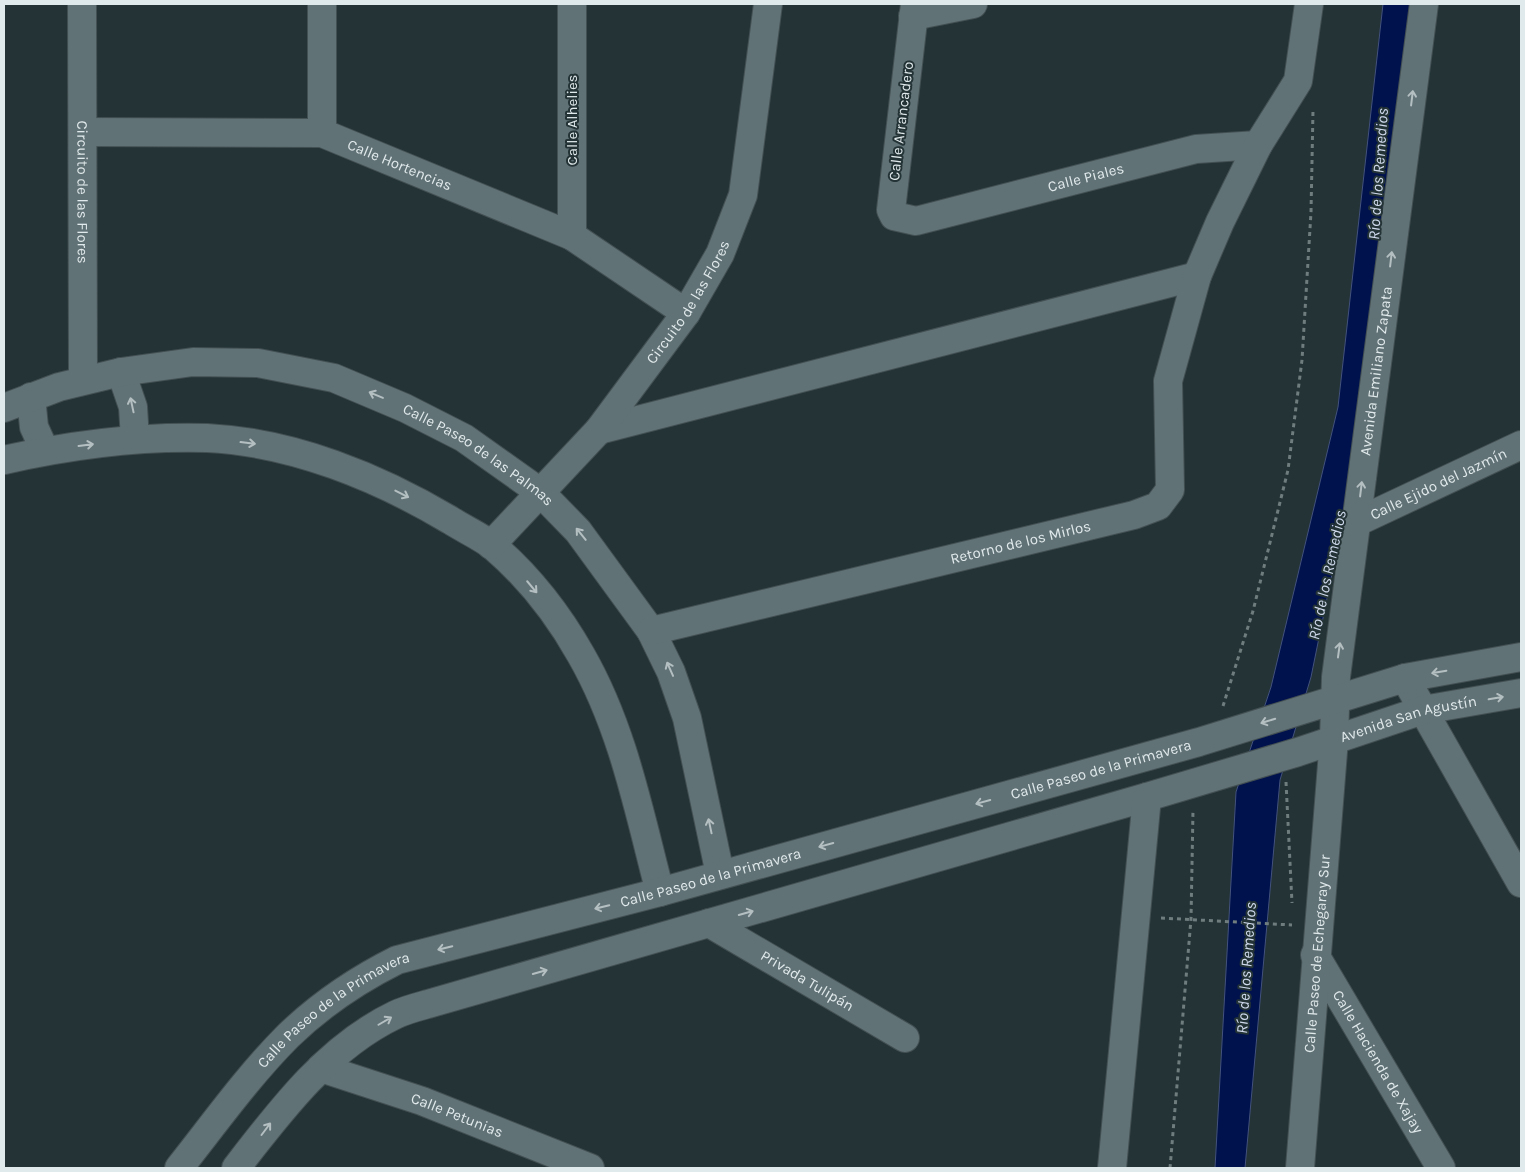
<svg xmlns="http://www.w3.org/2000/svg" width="1525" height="1172" viewBox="0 0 1525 1172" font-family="Karla,sans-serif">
<rect width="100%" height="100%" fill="#233336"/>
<polygon fill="#00124d" stroke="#43527c" points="1383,4 1412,4 1365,412 1311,677 1280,780 1245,1168 1215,1168 1236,792 1271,687 1338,407"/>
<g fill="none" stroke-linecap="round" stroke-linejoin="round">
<g stroke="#435053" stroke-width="30">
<g id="minor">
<path id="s1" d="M82,4L83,380"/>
<polyline points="322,4 322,133"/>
<path id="s2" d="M915,4L891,210L894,216L916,221L1196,149L1258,145"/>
<polyline points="913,16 973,4"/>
<path id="s3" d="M84,132L322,133L572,236L686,313"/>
<polyline points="572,236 572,4"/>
<polyline points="121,372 133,407 135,439"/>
<polyline points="31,397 34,427 45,451"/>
<path id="s4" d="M4,408L59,387L121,372L193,362L258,363L334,378L405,408L464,438L540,492L578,531L651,631L671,672L687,718L720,874"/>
<polyline points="599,430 1197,276"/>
<path d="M4,460C70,445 139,436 207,438C292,442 378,477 450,520C464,529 480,536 493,546C528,576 559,616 581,655C623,728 639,812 660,892"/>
<path id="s5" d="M1357,522L1521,445"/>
<path id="s6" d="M491,545L599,430L686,313L720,254L743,195L768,4"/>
<path id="s7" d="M651,631L1134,515L1158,506L1170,490L1168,381L1197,276L1220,222L1258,145L1298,81L1309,4"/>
<polyline points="1405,678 1521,883"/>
<path id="s8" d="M709,923L905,1038"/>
<path id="s9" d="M1315,955L1441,1168"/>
<path id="s10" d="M321,1068L422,1101L590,1168"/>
<path id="s11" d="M1300,1168L1334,739L1336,677L1424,4"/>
</g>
</g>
<g stroke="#435053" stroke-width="30">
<g id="tertiary">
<path id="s12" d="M179,1168C214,1124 248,1076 288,1036C320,1005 357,980 397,960L660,892L1199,742L1405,678L1521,657"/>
<path id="s13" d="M236,1168C280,1111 328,1047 395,1015C405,1010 417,1007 428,1004L1147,797L1298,752L1423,710L1521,693"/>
<polyline points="1112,1168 1147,797"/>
</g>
</g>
<g stroke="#707d7f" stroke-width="3" stroke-dasharray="4 4" stroke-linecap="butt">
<polyline points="1223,706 1253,611 1288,470 1302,360 1311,212 1313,110"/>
<polyline points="1286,782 1292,903"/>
<polyline points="1161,918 1292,925"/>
<polyline points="1170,1168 1191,919 1193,810"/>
</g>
<use href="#minor" stroke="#617276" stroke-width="28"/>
<use href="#tertiary" stroke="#617276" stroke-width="28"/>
</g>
<defs><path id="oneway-shaft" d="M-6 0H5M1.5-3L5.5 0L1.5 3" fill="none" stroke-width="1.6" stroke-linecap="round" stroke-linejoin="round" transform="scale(1.25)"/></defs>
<g stroke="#b4bfc2">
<use href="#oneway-shaft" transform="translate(1412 98) rotate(-83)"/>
<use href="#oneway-shaft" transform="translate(1391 259) rotate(-83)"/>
<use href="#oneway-shaft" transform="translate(376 395) rotate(-157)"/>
<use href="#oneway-shaft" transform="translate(132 405) rotate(-102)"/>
<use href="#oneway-shaft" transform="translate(248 443) rotate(7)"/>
<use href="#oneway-shaft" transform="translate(86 445) rotate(-7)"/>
<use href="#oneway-shaft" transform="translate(1361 489) rotate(-83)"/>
<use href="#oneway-shaft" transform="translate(402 494) rotate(27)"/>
<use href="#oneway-shaft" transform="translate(581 534) rotate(-129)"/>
<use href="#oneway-shaft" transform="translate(532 587) rotate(50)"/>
<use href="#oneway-shaft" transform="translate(1339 650) rotate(-82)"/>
<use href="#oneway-shaft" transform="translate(670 669) rotate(-114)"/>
<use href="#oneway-shaft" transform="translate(1439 672) rotate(170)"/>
<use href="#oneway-shaft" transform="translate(1496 698) rotate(-10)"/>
<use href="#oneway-shaft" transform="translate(1268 721) rotate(163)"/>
<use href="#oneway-shaft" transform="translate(983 802) rotate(165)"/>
<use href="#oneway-shaft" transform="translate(710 826) rotate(-102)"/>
<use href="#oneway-shaft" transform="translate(826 845) rotate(165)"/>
<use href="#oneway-shaft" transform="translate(602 907) rotate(166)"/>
<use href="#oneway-shaft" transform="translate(746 913) rotate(-16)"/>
<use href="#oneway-shaft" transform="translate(445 948) rotate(166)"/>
<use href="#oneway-shaft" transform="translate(540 972) rotate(-16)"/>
<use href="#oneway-shaft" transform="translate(385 1021) rotate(-30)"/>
<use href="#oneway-shaft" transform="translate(266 1129) rotate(-53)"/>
</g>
<g text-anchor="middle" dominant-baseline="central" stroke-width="4" stroke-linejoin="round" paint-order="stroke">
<g font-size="15" fill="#e0e9eb" stroke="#233336">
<text transform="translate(572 120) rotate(-90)">Calle Alhelies</text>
<text transform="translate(901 121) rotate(-83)">Calle Arrancadero</text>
<text stroke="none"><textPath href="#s3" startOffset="322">Calle Hortencias</textPath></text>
<text stroke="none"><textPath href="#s2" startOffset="412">Calle Piales</textPath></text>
<text stroke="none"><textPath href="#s1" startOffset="188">Circuito de las Flores</textPath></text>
<text stroke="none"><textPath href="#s6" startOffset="314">Circuito de las Flores</textPath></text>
<text stroke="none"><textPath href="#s11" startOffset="801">Avenida Emiliano Zapata</textPath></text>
<text stroke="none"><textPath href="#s4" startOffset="502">Calle Paseo de las Palmas</textPath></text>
<text stroke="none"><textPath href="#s5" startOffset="90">Calle Ejido del Jazmín</textPath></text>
<text stroke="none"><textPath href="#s7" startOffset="380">Retorno de los Mirlos</textPath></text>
<text stroke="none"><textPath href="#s13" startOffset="1279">Avenida San Agustín</textPath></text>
<text stroke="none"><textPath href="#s12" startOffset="1034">Calle Paseo de la Primavera</textPath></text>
<text stroke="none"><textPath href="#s12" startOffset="629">Calle Paseo de la Primavera</textPath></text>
<text stroke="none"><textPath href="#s11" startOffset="215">Calle Paseo de Echegaray Sur</textPath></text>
<text stroke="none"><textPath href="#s8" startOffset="114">Privada Tulipán</textPath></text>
<text stroke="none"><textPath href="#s12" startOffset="224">Calle Paseo de la Primavera</textPath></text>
<text stroke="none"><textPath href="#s9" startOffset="124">Calle Hacienda de Xajay</textPath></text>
<text stroke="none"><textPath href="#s10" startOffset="144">Calle Petunias</textPath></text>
</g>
<g font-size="16" font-style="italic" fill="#cfd9ec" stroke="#233336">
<text transform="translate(1378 174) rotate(-86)">Río de los Remedios</text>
<text transform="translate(1327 575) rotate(-78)">Río de los Remedios</text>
<text transform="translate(1246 968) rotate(-86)">Río de los Remedios</text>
</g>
</g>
<rect width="1525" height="1172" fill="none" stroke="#e0e9eb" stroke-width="10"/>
</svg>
